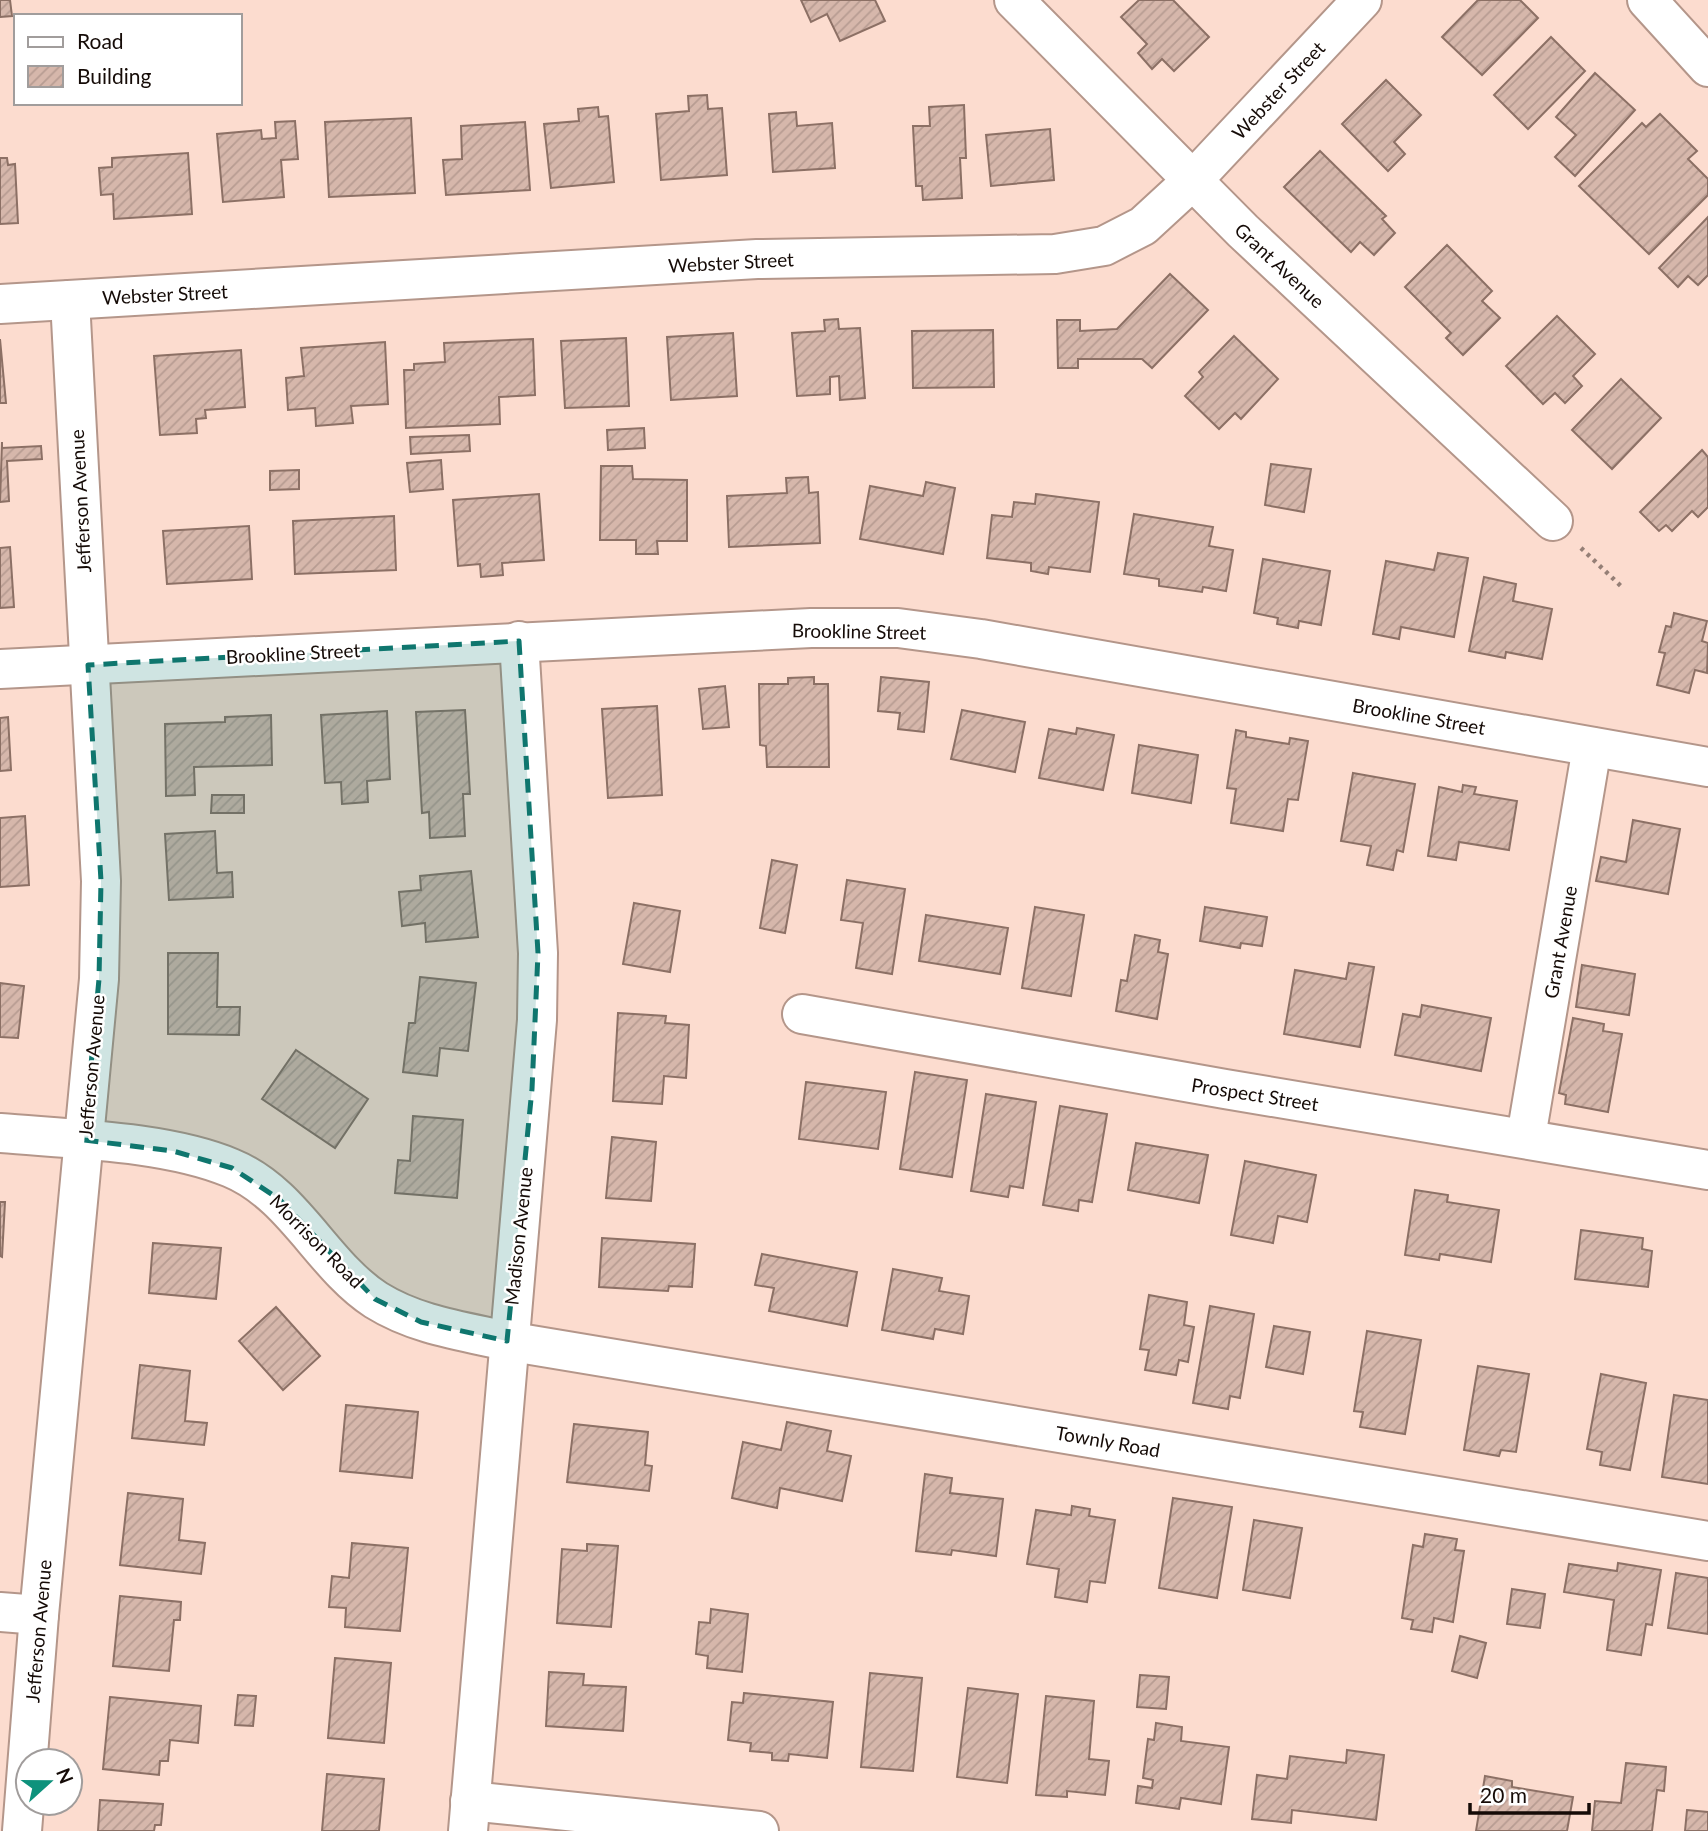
<svg xmlns="http://www.w3.org/2000/svg" width="1708" height="1831" viewBox="0 0 1708 1831" font-family="Lato,sans-serif">
<defs>
<pattern id="building-hatch" width="6" height="6" patternUnits="userSpaceOnUse" patternTransform="scale(1.75)"><rect width="6" height="6" fill="#d6b7ab"/><path d="M-1 1l2-2M0 6l6-6M5 7l2-2" fill="none" stroke="#b79c92"/></pattern>
</defs>
<rect width="100%" height="100%" fill="#fcdccf"/>
<g fill="url(#building-hatch)" stroke="#8c7065" stroke-width="2">
<polygon points="0,0 10,0 12,16 0,17"/>
<polygon points="801,0 875,0 885,21 840,41 827,14 811,22"/>
<polygon points="1139,0 1173,0 1209,37 1174,71 1162,59 1152,69 1138,53 1147,44 1121,17"/>
<polygon points="1478,0 1520,0 1538,18 1482,75 1442,37"/>
<polygon points="1551,37 1585,71 1528,129 1494,95"/>
<polygon points="1595,73 1635,110 1575,176 1555,157 1576,135 1556,117"/>
<polygon points="1386,80 1421,115 1394,142 1405,154 1388,171 1342,124"/>
<polygon points="707,95 708,109 722,108 727,175 661,180 656,114 689,111 688,96"/>
<polygon points="964,105 966,158 960,158 962,198 923,200 922,186 916,186 913,126 930,126 929,107"/>
<polygon points="598,107 599,117 608,116 614,182 551,188 544,124 579,121 578,109"/>
<polygon points="796,112 797,126 832,123 835,168 773,172 769,114"/>
<polygon points="1660,114 1697,151 1688,159 1708,179 1708,195 1649,254 1579,186 1642,123 1646,127"/>
<polygon points="411,118 415,193 329,197 325,122"/>
<polygon points="295,121 298,159 281,160 284,197 223,202 217,134 261,130 262,139 276,138 275,122"/>
<polygon points="525,122 530,190 446,195 443,160 462,159 461,126"/>
<polygon points="1050,129 1054,180 991,186 986,135"/>
<polygon points="1320,151 1386,216 1382,219 1395,233 1374,255 1360,242 1351,252 1284,187"/>
<polygon points="188,153 192,214 114,219 113,194 101,195 99,168 112,167 112,158"/>
<polygon points="0,158 7,158 8,165 15,164 18,223 0,224"/>
<polygon points="1708,217 1708,275 1698,285 1688,276 1678,287 1659,268"/>
<polygon points="1447,245 1492,291 1482,301 1500,318 1463,355 1446,338 1451,333 1405,287"/>
<polygon points="1170,274 1208,310 1152,368 1142,359 1078,359 1078,368 1058,368 1057,320 1080,320 1080,331 1117,329"/>
<polygon points="1557,316 1595,354 1573,376 1582,386 1565,403 1555,393 1543,404 1506,366"/>
<polygon points="838,319 839,329 860,328 865,398 840,400 839,376 830,377 830,394 797,396 792,333 825,331 824,320"/>
<polygon points="993,330 994,387 913,388 912,331"/>
<polygon points="733,333 737,396 671,400 667,337"/>
<polygon points="1234,336 1278,379 1241,419 1235,413 1219,429 1185,396 1203,377 1199,372"/>
<polygon points="626,338 629,406 565,408 561,341"/>
<polygon points="0,339 6,403 0,403"/>
<polygon points="533,339 535,395 499,397 500,424 406,428 404,370 414,370 414,364 445,362 444,343"/>
<polygon points="385,342 388,404 351,406 353,423 316,426 315,408 288,410 286,378 304,376 301,348"/>
<polygon points="241,350 245,407 205,410 206,418 196,419 197,433 160,435 154,356"/>
<polygon points="1621,379 1661,418 1612,469 1572,430"/>
<polygon points="644,428 645,448 608,450 607,430"/>
<polygon points="469,435 470,451 411,454 410,437"/>
<polygon points="2,442 2,448 41,446 42,459 7,461 9,501 0,502"/>
<polygon points="1702,450 1708,457 1708,507 1698,517 1692,511 1672,531 1666,525 1659,531 1640,512"/>
<polygon points="441,460 443,489 410,492 407,463"/>
<polygon points="1271,464 1311,469 1304,512 1265,505"/>
<polygon points="601,466 632,466 633,479 687,480 687,541 657,541 658,554 636,554 636,540 600,540"/>
<polygon points="299,470 299,489 270,490 270,471"/>
<polygon points="808,477 809,493 818,492 820,543 729,547 727,496 787,493 786,478"/>
<polygon points="926,482 955,488 943,554 860,539 870,486 923,496"/>
<polygon points="539,494 544,560 502,563 503,575 481,577 480,564 458,566 453,500"/>
<polygon points="1036,494 1099,502 1090,572 1049,567 1048,574 1031,571 1031,563 987,558 992,515 1012,517 1014,502 1035,504"/>
<polygon points="1134,514 1213,527 1209,546 1233,550 1226,591 1203,587 1202,592 1159,586 1159,579 1124,574"/>
<polygon points="394,516 396,570 295,574 293,521"/>
<polygon points="249,526 252,579 167,584 163,531"/>
<polygon points="10,547 14,607 0,608 0,548"/>
<polygon points="1438,553 1468,558 1454,637 1401,627 1399,639 1373,634 1386,561 1434,570"/>
<polygon points="1263,559 1330,571 1321,625 1299,621 1298,628 1277,624 1278,618 1254,613"/>
<polygon points="1484,577 1516,584 1513,601 1552,609 1542,659 1506,652 1505,658 1469,651"/>
<polygon points="1674,613 1707,621 1702,641 1708,643 1707,673 1695,670 1689,693 1657,685 1665,653 1659,652 1666,626 1671,627"/>
<polygon points="814,677 814,684 828,684 829,767 767,767 766,746 760,745 759,684 788,684 788,678"/>
<polygon points="881,677 929,682 924,732 898,729 900,713 878,711"/>
<polygon points="725,686 729,727 703,729 699,689"/>
<polygon points="657,706 662,795 608,798 602,709"/>
<polygon points="465,710 470,794 463,794 465,836 430,838 429,812 422,813 416,712"/>
<polygon points="962,710 1025,722 1015,772 951,759"/>
<polygon points="387,711 390,779 367,781 368,802 342,804 341,782 325,783 321,715"/>
<polygon points="271,715 272,765 194,767 195,795 166,796 165,724 225,722 225,717"/>
<polygon points="8,717 11,770 0,771 0,718"/>
<polygon points="1077,728 1114,735 1103,790 1039,778 1049,729 1076,734"/>
<polygon points="1236,730 1246,732 1246,737 1289,744 1290,738 1308,741 1298,800 1288,799 1283,831 1231,823 1236,789 1227,788"/>
<polygon points="1139,745 1198,755 1191,803 1132,793"/>
<polygon points="1353,773 1415,784 1403,852 1397,850 1393,870 1367,865 1371,846 1341,841"/>
<polygon points="1463,785 1476,787 1474,794 1517,801 1509,850 1459,842 1456,860 1428,856 1439,787 1462,792"/>
<polygon points="212,795 244,795 244,813 211,813"/>
<polygon points="25,816 29,885 0,887 0,818"/>
<polygon points="1633,820 1680,829 1668,894 1596,881 1601,857 1626,862"/>
<polygon points="215,831 217,873 232,872 233,897 169,900 165,834"/>
<polygon points="772,860 797,865 785,933 760,928"/>
<polygon points="471,871 478,937 426,942 425,923 402,926 399,892 421,890 420,876"/>
<polygon points="847,880 905,889 892,974 856,968 863,923 841,920"/>
<polygon points="634,903 680,911 670,972 623,964"/>
<polygon points="1035,907 1084,915 1071,996 1022,988"/>
<polygon points="1205,907 1267,917 1262,946 1241,943 1240,948 1200,941"/>
<polygon points="926,915 1008,928 1000,974 919,961"/>
<polygon points="1135,935 1160,940 1158,952 1168,954 1157,1019 1116,1011 1121,980 1127,981"/>
<polygon points="168,953 218,953 217,1007 240,1007 239,1035 168,1034"/>
<polygon points="1349,963 1374,967 1360,1047 1284,1034 1295,970 1346,979"/>
<polygon points="1582,965 1635,974 1629,1015 1576,1007"/>
<polygon points="420,977 476,983 468,1051 440,1048 437,1076 403,1072 409,1023 415,1023"/>
<polygon points="0,983 24,986 18,1038 0,1037"/>
<polygon points="1422,1005 1491,1018 1481,1071 1395,1055 1403,1014 1420,1017"/>
<polygon points="618,1013 666,1016 665,1023 689,1025 686,1078 664,1076 662,1104 613,1101"/>
<polygon points="1573,1018 1604,1024 1603,1031 1622,1034 1608,1112 1565,1104 1566,1095 1559,1093"/>
<polygon points="296,1050 368,1099 335,1148 262,1099"/>
<polygon points="915,1072 967,1080 952,1177 900,1169"/>
<polygon points="806,1082 886,1092 878,1149 799,1139"/>
<polygon points="986,1094 1036,1102 1023,1188 1010,1186 1008,1197 971,1191"/>
<polygon points="1060,1106 1107,1114 1092,1202 1079,1200 1078,1211 1043,1205"/>
<polygon points="413,1116 463,1120 457,1198 395,1193 398,1160 410,1161"/>
<polygon points="612,1137 656,1142 651,1201 606,1198"/>
<polygon points="1136,1143 1208,1155 1199,1203 1128,1190"/>
<polygon points="1245,1161 1316,1175 1307,1222 1278,1216 1273,1243 1231,1235"/>
<polygon points="1415,1190 1448,1195 1447,1202 1499,1210 1491,1262 1440,1254 1439,1260 1405,1255"/>
<polygon points="0,1202 5,1202 2,1257 0,1256"/>
<polygon points="1581,1230 1643,1238 1642,1249 1652,1251 1648,1287 1575,1279"/>
<polygon points="602,1238 695,1244 692,1287 669,1286 668,1291 599,1287"/>
<polygon points="153,1243 221,1248 216,1299 149,1293"/>
<polygon points="762,1254 857,1272 847,1326 769,1311 774,1288 755,1285"/>
<polygon points="893,1269 942,1278 939,1291 969,1296 963,1334 935,1329 933,1339 882,1330"/>
<polygon points="1149,1295 1187,1302 1184,1325 1194,1327 1188,1362 1179,1360 1176,1375 1145,1370 1149,1350 1140,1349"/>
<polygon points="1210,1306 1254,1314 1240,1398 1230,1396 1228,1409 1193,1403"/>
<polygon points="276,1307 320,1356 283,1390 239,1341"/>
<polygon points="1274,1326 1310,1332 1303,1374 1266,1367"/>
<polygon points="1367,1331 1421,1340 1405,1434 1360,1427 1363,1412 1354,1411"/>
<polygon points="140,1365 190,1371 185,1421 207,1423 204,1445 132,1438"/>
<polygon points="1478,1366 1529,1374 1516,1452 1501,1450 1499,1456 1464,1450"/>
<polygon points="1601,1374 1646,1383 1630,1470 1600,1465 1602,1452 1587,1449"/>
<polygon points="1674,1395 1708,1400 1708,1484 1662,1477"/>
<polygon points="346,1405 418,1412 412,1478 340,1471"/>
<polygon points="787,1422 831,1431 827,1451 851,1456 842,1501 780,1488 777,1508 732,1498 743,1442 781,1450"/>
<polygon points="574,1424 648,1432 645,1465 652,1466 649,1491 567,1482"/>
<polygon points="925,1474 952,1478 950,1493 1003,1499 996,1556 952,1550 951,1555 916,1551"/>
<polygon points="128,1493 183,1499 179,1540 205,1543 201,1574 120,1565"/>
<polygon points="1173,1498 1232,1507 1217,1598 1159,1588"/>
<polygon points="1072,1506 1090,1509 1089,1516 1115,1520 1105,1583 1090,1581 1087,1602 1055,1597 1059,1569 1027,1564 1036,1510 1071,1515"/>
<polygon points="1254,1520 1302,1528 1290,1598 1243,1590"/>
<polygon points="1425,1534 1457,1539 1455,1550 1464,1551 1453,1622 1434,1618 1432,1632 1411,1629 1413,1620 1402,1618 1413,1545 1423,1547"/>
<polygon points="352,1543 408,1548 400,1631 345,1627 346,1608 329,1607 332,1576 349,1578"/>
<polygon points="587,1544 618,1546 611,1627 557,1623 562,1549 587,1551"/>
<polygon points="1618,1563 1661,1570 1652,1625 1646,1624 1641,1655 1607,1650 1614,1600 1564,1592 1569,1564 1617,1571"/>
<polygon points="1676,1573 1708,1578 1708,1634 1668,1628"/>
<polygon points="1512,1589 1545,1594 1540,1628 1507,1624"/>
<polygon points="120,1596 181,1602 180,1620 174,1620 169,1671 113,1666"/>
<polygon points="711,1609 748,1614 742,1672 707,1668 708,1656 696,1654 699,1622 710,1623"/>
<polygon points="1460,1636 1486,1643 1477,1678 1452,1671"/>
<polygon points="335,1658 391,1663 384,1743 328,1738"/>
<polygon points="549,1672 584,1674 583,1685 626,1687 623,1731 546,1726"/>
<polygon points="870,1673 922,1678 913,1771 861,1767"/>
<polygon points="1140,1675 1169,1677 1166,1709 1137,1707"/>
<polygon points="968,1688 1018,1694 1007,1783 957,1777"/>
<polygon points="744,1693 833,1702 827,1758 789,1754 788,1761 772,1760 772,1753 750,1751 751,1743 728,1740 732,1702 743,1703"/>
<polygon points="238,1695 256,1696 253,1726 235,1725"/>
<polygon points="1046,1696 1094,1701 1089,1759 1109,1761 1105,1795 1067,1791 1067,1797 1036,1795"/>
<polygon points="110,1697 201,1706 198,1743 170,1740 168,1761 160,1761 159,1775 103,1769"/>
<polygon points="1156,1723 1182,1727 1181,1741 1229,1747 1221,1804 1181,1798 1179,1809 1136,1803 1138,1786 1152,1788 1153,1780 1143,1778 1148,1739 1154,1740"/>
<polygon points="1347,1750 1384,1755 1376,1820 1292,1810 1291,1823 1252,1819 1257,1775 1287,1779 1290,1756 1346,1763"/>
<polygon points="1626,1763 1666,1767 1664,1791 1657,1790 1652,1831 1592,1831 1595,1801 1621,1803"/>
<polygon points="327,1774 384,1779 379,1831 322,1831"/>
<polygon points="1485,1776 1512,1781 1512,1787 1573,1797 1567,1831 1476,1831"/>
<polygon points="100,1800 163,1804 161,1825 155,1825 154,1831 98,1831"/>
<polygon points="1687,1810 1708,1812 1708,1831 1685,1831"/>
</g>
<g fill="none" stroke-linecap="round" stroke-linejoin="round">
<g stroke="#b4968a" stroke-width="42">
<g id="minor">
<polyline points="1014,0 1243,231 1553,521"/>
<polyline points="0,304 757,259 1055,254 1104,246 1143,226 1193,180 1362,0"/>
<polyline points="0,669 811,628 898,628 981,639 1708,767"/>
<polyline points="802,1014 1225,1089 1708,1170"/>
<path d="M0,1133C70,1139 167,1141 231,1168C294,1194 322,1265 376,1300C416,1325 462,1331 507,1341L1708,1541"/>
<polyline points="1526,1137 1592,747"/>
<polyline points="0,1612 39,1615"/>
<polyline points="470,1801 759,1831"/>
<polyline points="22,1831 39,1615 99,979 101,881 70,300"/>
<polyline points="468,1831 537,1020 538,953 519,641"/>
</g>
</g>
<g stroke="#b4968a" stroke-width="42">
<polyline id="secondary" points="1647,0 1708,67"/>
</g>
<polyline stroke="#957f76" stroke-width="4.5" stroke-dasharray="3.5 5" stroke-linecap="butt" points="1581,548 1624,589"/>
<use href="#minor" stroke="#fff" stroke-width="38"/>
<use href="#secondary" stroke="#fff" stroke-width="38"/>
</g>
<path fill="#0f766e" fill-opacity="0.2" stroke="#0f766e" stroke-width="5" stroke-dasharray="14 9" stroke-linejoin="round" d="M519,641L538,953L532,1089L507,1341L421,1322L375,1299L279,1199L232,1168L173,1151L84,1140L99,979L101,881L88,665Z"/>
<g text-anchor="middle" dominant-baseline="central" stroke-width="5" stroke-linejoin="round" paint-order="stroke">
<g font-size="19" fill="#150b07" stroke="#fff">
<text transform="translate(1278 90) rotate(-47)">Webster Street</text>
<text transform="translate(731 262) rotate(-3)">Webster Street</text>
<text transform="translate(1280 265) rotate(43)">Grant Avenue</text>
<text transform="translate(165 294) rotate(-3)">Webster Street</text>
<text transform="translate(80 501) rotate(-93)">Jefferson Avenue</text>
<text transform="translate(859 631) rotate(1)">Brookline Street</text>
<text transform="translate(293 653) rotate(-3)">Brookline Street</text>
<text transform="translate(1419 716) rotate(10)">Brookline Street</text>
<text transform="translate(1560 942) rotate(-80)">Grant Avenue</text>
<text transform="translate(91 1066) rotate(-85)">Jefferson Avenue</text>
<text transform="translate(1255 1094) rotate(9)">Prospect Street</text>
<text transform="translate(518 1236) rotate(-84)">Madison Avenue</text>
<text transform="translate(317 1241) rotate(45)">Morrison Road</text>
<text transform="translate(1108 1441) rotate(10)">Townly Road</text>
<text transform="translate(38 1631) rotate(-85)">Jefferson Avenue</text>
</g>
</g>
<rect x="14" y="14" width="228" height="91" fill="#ffffff" stroke="#a19d9c" stroke-width="2"/>
<rect x="28" y="37" width="35" height="10" fill="#ffffff" stroke="#a19d9c" stroke-width="2"/>
<text x="77" y="49" font-size="21" fill="#150b07">Road</text>
<rect x="28" y="66" width="35" height="21" fill="url(#building-hatch)" stroke="#a19d9c" stroke-width="2"/>
<text x="77" y="84" font-size="21" fill="#150b07">Building</text>
<g transform="translate(49 1782) rotate(69)"><circle r="33" fill="#ffffff" stroke="#a19d9c" stroke-width="2"/>
<path d="M0-5L12 26L0 18L-12 26Z" fill="#0e927c"/>
<text y="-10" font-size="19" font-weight="bold" text-anchor="middle" fill="#150b07">N</text>
</g>
<path d="M1470 1803v10h119v-10" fill="none" stroke="#150b07" stroke-width="3.5"/>
<text x="1480" y="1803" font-size="21" fill="#150b07" stroke="#ffffff" stroke-width="5" paint-order="stroke">20 m</text>
</svg>
